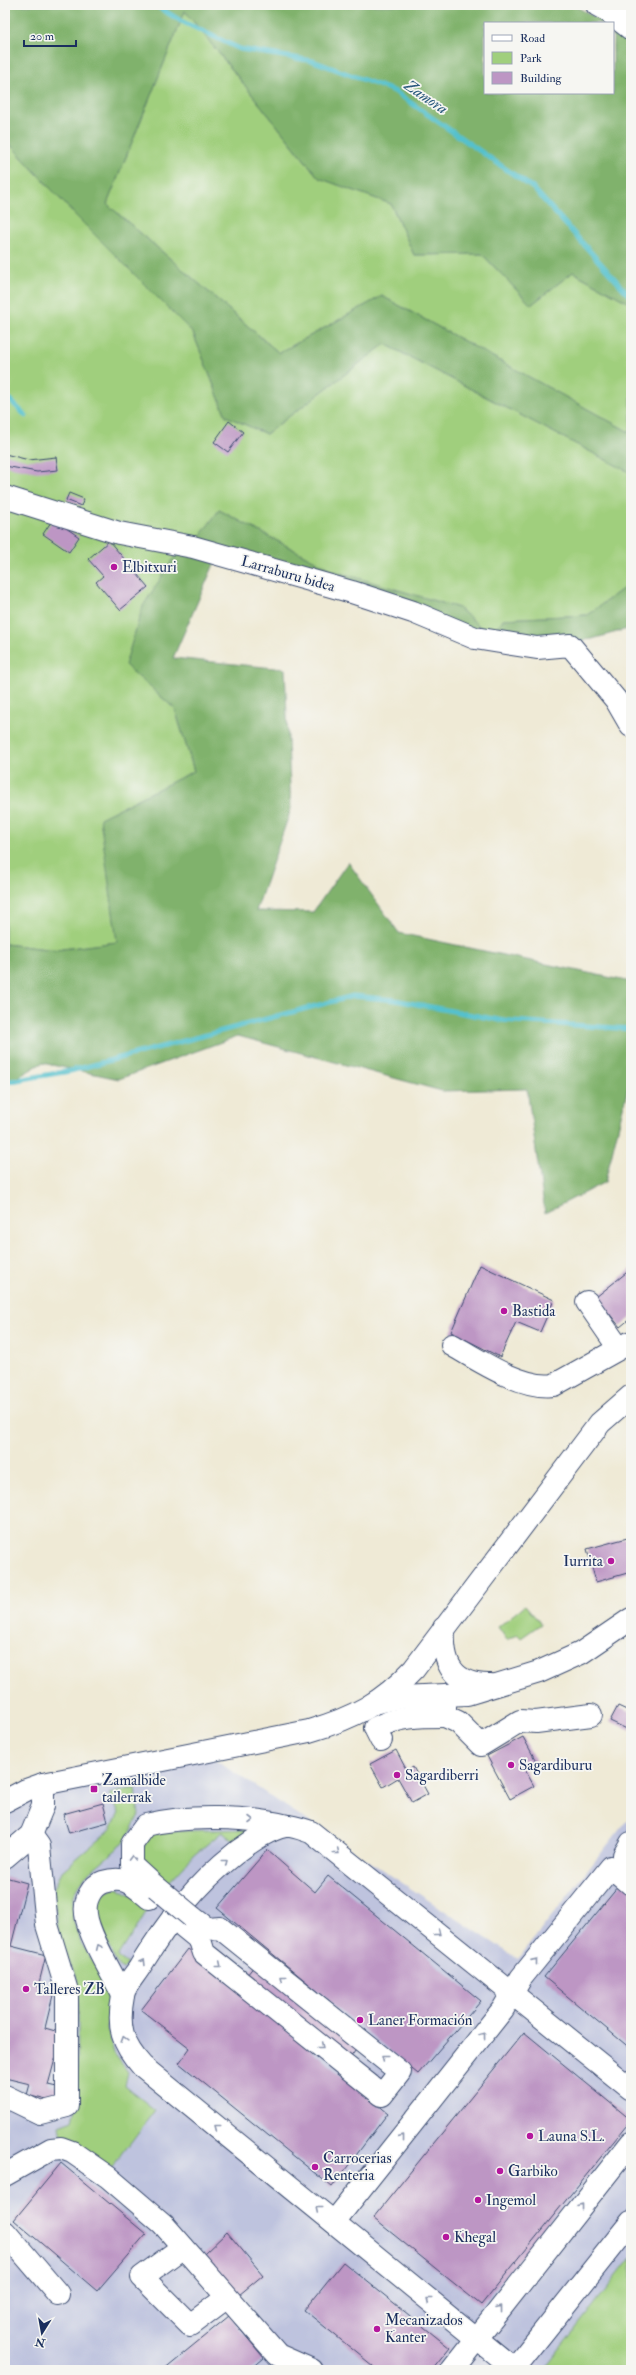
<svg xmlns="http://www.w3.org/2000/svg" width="636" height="2375" viewBox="0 0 636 2375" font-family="'IM FELL Double Pica',serif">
<rect width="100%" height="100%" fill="#f6f6f2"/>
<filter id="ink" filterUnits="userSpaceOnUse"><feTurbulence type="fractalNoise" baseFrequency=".025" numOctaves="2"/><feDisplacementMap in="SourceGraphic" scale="8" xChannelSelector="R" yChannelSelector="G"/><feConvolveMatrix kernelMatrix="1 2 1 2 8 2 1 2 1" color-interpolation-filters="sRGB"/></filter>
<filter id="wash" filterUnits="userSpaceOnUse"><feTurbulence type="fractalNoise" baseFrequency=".012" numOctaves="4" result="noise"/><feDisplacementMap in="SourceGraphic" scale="16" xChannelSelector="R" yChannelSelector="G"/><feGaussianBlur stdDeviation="0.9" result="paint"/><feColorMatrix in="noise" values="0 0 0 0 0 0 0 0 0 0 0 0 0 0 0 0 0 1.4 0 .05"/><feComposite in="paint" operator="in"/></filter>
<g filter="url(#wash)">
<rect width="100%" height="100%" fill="#efead6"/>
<polygon fill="#bec3de" points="209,1756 518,1959 631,1815 631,2258 543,2370 5,2370 5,1814 24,1801 52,1790"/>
<g fill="#a0cf7d" stroke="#5e7f6e">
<polygon points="185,11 319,178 391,204 414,255 482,254 531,305 573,272 631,304 631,433 382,296 279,353 107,204"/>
<polygon points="5,139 76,216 193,333 226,416 266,434 385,344 631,473 631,583 587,615 503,619 492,637 459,608 334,571 219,510 215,562 126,665 175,709 194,771 101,818 118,942 55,950 5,944"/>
<polygon points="525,1605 541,1624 521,1638 517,1634 507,1640 498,1627"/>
<polygon points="135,1788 139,1815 124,1843 85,1876 73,1897 73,1920 81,1943 106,1981 110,2004 107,2028 114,2053 128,2072 125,2086 155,2110 110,2170 63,2142 60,2125 73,2120 76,2108 79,1993 77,1979 60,1942 53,1891 62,1871 111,1829 119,1813 109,1794"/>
<path d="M252,1829L233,1841L222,1832L194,1855L168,1883C145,1865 129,1861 153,1834L182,1831Z"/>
<path d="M119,1888L150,1906L118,1957L128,1964L123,1969L118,1966L115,1960C106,1938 80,1893 119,1888Z"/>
<polygon points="631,2258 631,2370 543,2370"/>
</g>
<g fill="#80b26c" stroke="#4e7065">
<polygon points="5,5 573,5 606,23 485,23 485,93 613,93 613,28 631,41 631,304 573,272 531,305 482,254 414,255 391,204 319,178 185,11 107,204 279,353 382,296 631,433 631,473 385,344 266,434 226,416 193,333 76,216 5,139"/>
<polygon points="219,510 334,571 459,608 492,637 503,619 587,615 631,583 631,628 592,639 512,650 206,546 200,536"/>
<polygon points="180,548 215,562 173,658 285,669 291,809 256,911 313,912 348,862 399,933 631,982 631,1075 605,1182 545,1213 527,1089 442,1091 238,1036 119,1079 42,1063 5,1085 5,944 55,950 117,942 100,818 194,771 175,709 125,665 143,606"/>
</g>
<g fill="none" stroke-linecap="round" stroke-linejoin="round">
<g stroke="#54c1cd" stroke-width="5">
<polyline points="155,5 181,21 240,49 313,61 394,91 533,188 631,297"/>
<polyline points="5,395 26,416"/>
<polyline points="5,1082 70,1071 353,996 395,1000 499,1020 631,1029"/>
</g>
</g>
<g id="blocks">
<g fill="#bd96c4">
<polygon points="229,421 243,432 228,452 214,442"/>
<polygon points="5,454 29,460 56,457 58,470 37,472 5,466"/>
<polygon points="69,493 84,499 81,506 66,500"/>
<polygon points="53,519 79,537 69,552 43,534"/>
<polygon points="109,541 148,587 120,610 96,582 103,576 88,559"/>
<polygon points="480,1265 554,1300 540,1332 516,1322 500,1357 451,1332"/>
<polygon points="631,1269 631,1318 620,1327 596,1297"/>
<polygon points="631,1537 631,1572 596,1582 587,1549"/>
<polygon points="618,1706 631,1712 631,1731 610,1721"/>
<polygon points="523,1737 536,1761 524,1768 534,1786 510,1799 487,1756"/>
<polygon points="396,1750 407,1771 413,1767 428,1794 412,1803 398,1778 383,1787 370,1764"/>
<polygon points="103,1803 108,1822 69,1833 63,1814"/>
<polygon points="267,1850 315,1892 328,1876 481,2001 418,2074 217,1908"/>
<polygon points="5,1877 27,1883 11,1946 46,1955 38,1987 54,1991 45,2028 62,2033 48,2085 61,2088 58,2103 27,2095 30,2084 5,2078"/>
<polygon points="623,1881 631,1888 631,2049 544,1977"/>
<polygon points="188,1949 388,2113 332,2187 179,2063 190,2048 141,2010"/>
<polygon points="255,1965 358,2047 350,2058 247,1975"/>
<polygon points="524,2032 631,2120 481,2305 373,2218"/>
<polygon points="61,2163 146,2234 97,2291 14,2220"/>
<polygon points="227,2232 263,2275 233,2300 204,2254"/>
<polygon points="343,2262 450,2348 432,2370 378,2370 304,2310"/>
<polygon points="229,2316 264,2358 250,2370 163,2370"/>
</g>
</g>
</g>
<g filter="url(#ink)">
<use href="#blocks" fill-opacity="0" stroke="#3b4b70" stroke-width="1"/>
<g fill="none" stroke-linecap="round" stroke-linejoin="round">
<g stroke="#3b4b70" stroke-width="24">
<g id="minor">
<polyline points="597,5 608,11 631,29"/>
<polyline points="5,497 119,533 193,547 352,592 413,612 475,638 537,648 570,645 616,700 631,726"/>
<polyline points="587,1302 618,1347"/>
<path d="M452,1345C478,1360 523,1390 554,1385L631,1342"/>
<path d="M444,1628C442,1663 452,1686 491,1685"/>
<polyline points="378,1702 401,1697 467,1694 539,1672 581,1653 631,1619"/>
<polyline points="445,1716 458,1722 481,1745 520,1721 536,1722 591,1715"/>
<path d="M381,1740L375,1728C399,1716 419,1716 445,1716V1702"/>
<path d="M5,1801L26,1790L43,1784L309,1731C354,1718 382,1703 414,1669L600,1423L631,1396"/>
<polyline points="631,1843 624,1855 631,1861"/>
<polyline points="5,1857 31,1835 43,1806 43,1784"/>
<path d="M156,1887L132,1865V1844L146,1825C185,1815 247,1816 287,1826"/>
<polyline points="184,1927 200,1940 204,1953 382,2095 400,2072 220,1928 208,1929 192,1917"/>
<path d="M123,1995C113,1975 88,1935 86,1914C84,1901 91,1886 103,1882C125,1875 132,1884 149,1898"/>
<polyline points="5,2096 40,2113 67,2106 67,1991 47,1925 39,1846 31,1835"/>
<polyline points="5,2175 51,2149 61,2148 72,2152 108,2177 163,2224 278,2355 312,2370"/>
<polyline points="334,2222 503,2009 521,1978 611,1867 631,1884"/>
<polyline points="5,2232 58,2294"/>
<polyline points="183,2247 142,2277 190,2325 226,2298"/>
<path d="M514,2369L142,2066C122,2044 117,2027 123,1996C124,1986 136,1974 141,1965C169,1920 195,1885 237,1852C251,1842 267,1830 285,1826C292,1825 304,1830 311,1832L631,2089"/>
<polyline points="452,2370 631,2143"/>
<polyline points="513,2370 631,2222"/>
</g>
</g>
<use href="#minor" stroke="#fff" stroke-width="22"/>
<g stroke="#3b4b70" stroke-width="24" stroke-linecap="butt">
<polyline id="minor-bridge" points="156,1887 192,1917"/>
</g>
<use href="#minor-bridge" stroke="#fff" stroke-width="22"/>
</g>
<defs><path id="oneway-chevron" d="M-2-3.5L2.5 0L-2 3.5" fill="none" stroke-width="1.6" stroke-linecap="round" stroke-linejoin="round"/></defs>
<g stroke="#8d97ae">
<use href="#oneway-chevron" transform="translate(251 1820)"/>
<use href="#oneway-chevron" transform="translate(337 1852) rotate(39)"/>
<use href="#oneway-chevron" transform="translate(132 1858) rotate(-91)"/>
<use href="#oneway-chevron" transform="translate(225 1862) rotate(-38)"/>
<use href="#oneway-chevron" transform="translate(438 1933) rotate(39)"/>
<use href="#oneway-chevron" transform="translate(99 1947) rotate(-114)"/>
<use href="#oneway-chevron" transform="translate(535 1961) rotate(-51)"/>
<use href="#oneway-chevron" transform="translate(143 1962) rotate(-58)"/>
<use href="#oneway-chevron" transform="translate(219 1965) rotate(39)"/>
<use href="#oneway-chevron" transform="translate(282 1978) rotate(-142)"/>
<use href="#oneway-chevron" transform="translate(483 2035) rotate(-52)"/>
<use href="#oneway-chevron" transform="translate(124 2039) rotate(-107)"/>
<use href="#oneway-chevron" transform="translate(321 2046) rotate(39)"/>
<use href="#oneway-chevron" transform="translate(384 2058) rotate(-142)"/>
<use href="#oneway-chevron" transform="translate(217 2127) rotate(-142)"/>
<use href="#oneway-chevron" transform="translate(402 2137) rotate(-52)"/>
<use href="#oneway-chevron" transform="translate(581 2206) rotate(-52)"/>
<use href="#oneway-chevron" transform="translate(318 2209) rotate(-141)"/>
<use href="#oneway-chevron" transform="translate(429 2300) rotate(-141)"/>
<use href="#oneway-chevron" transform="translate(500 2308) rotate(-52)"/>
</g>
</g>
<g fill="#b5179e" stroke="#f6f6f2" stroke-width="1.5">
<circle cx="114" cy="567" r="4"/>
<circle cx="504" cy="1311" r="4"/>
<circle cx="611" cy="1561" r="4"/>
<circle cx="511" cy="1765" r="4"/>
<circle cx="397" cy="1775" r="4"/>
<rect x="90" y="1785" width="8" height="8" rx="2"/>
<circle cx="26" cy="1989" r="4"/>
<circle cx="360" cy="2020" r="4"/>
<circle cx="530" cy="2136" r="4"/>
<circle cx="315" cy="2167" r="4"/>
<circle cx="500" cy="2171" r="4"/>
<circle cx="478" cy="2200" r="4"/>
<circle cx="446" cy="2237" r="4"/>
<circle cx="377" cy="2329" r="4"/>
</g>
<g text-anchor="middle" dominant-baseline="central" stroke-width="3.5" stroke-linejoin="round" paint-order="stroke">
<g font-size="15" fill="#1b2f5e" stroke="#f6f6f2" text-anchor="start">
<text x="122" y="567">Elbitxuri</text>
<text x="512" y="1311">Bastida</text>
<text x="603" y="1561" text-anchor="end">Iurrita</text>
<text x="519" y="1765">Sagardiburu</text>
<text x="405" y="1775">Sagardiberri</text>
<text x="102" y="1780">Zamalbide<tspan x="102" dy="17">tailerrak</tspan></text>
<text x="34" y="1989">Talleres ZB</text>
<text x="368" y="2020">Laner Formación</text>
<text x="538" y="2136">Launa S.L.</text>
<text x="323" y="2158">Carrocerias<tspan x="323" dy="17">Renteria</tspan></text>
<text x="508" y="2171">Garbiko</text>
<text x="486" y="2200">Ingemol</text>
<text x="454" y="2237">Khegal</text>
<text x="385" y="2320">Mecanizados<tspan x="385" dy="17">Kanter</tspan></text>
</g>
<g font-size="15" fill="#1b2f5e" stroke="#f6f6f2">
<text transform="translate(288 574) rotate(16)">Larraburu bidea</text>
</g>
<g font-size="16" font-style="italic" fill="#2c5b7f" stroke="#f6f6f2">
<text transform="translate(426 97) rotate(34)">Zamora</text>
</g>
</g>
<rect width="636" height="2375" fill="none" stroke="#f6f6f2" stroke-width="20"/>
<rect x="484" y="22" width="130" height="72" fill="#f6f6f2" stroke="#9ea6b7"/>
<rect x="492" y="35" width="20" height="6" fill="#ffffff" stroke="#9ea6b7"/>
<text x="520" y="42" font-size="12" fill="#1b2f5e">Road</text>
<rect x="492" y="52" width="20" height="12" fill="#a0cf7d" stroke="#9ea6b7"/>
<text x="520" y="62" font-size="12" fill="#1b2f5e">Park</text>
<rect x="492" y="72" width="20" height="12" fill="#bd96c4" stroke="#9ea6b7"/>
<text x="520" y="82" font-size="12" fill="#1b2f5e">Building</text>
<g transform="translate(42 2333) rotate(191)" stroke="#f6f6f2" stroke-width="3" paint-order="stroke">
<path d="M0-3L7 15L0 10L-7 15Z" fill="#1b2f5e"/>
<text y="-6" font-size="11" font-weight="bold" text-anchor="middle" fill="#1b2f5e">N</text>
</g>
<path d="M24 40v6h52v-6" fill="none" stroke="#1b2f5e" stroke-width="2"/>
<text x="30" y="40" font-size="12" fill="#1b2f5e" stroke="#f6f6f2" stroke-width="3" paint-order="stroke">20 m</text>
</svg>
